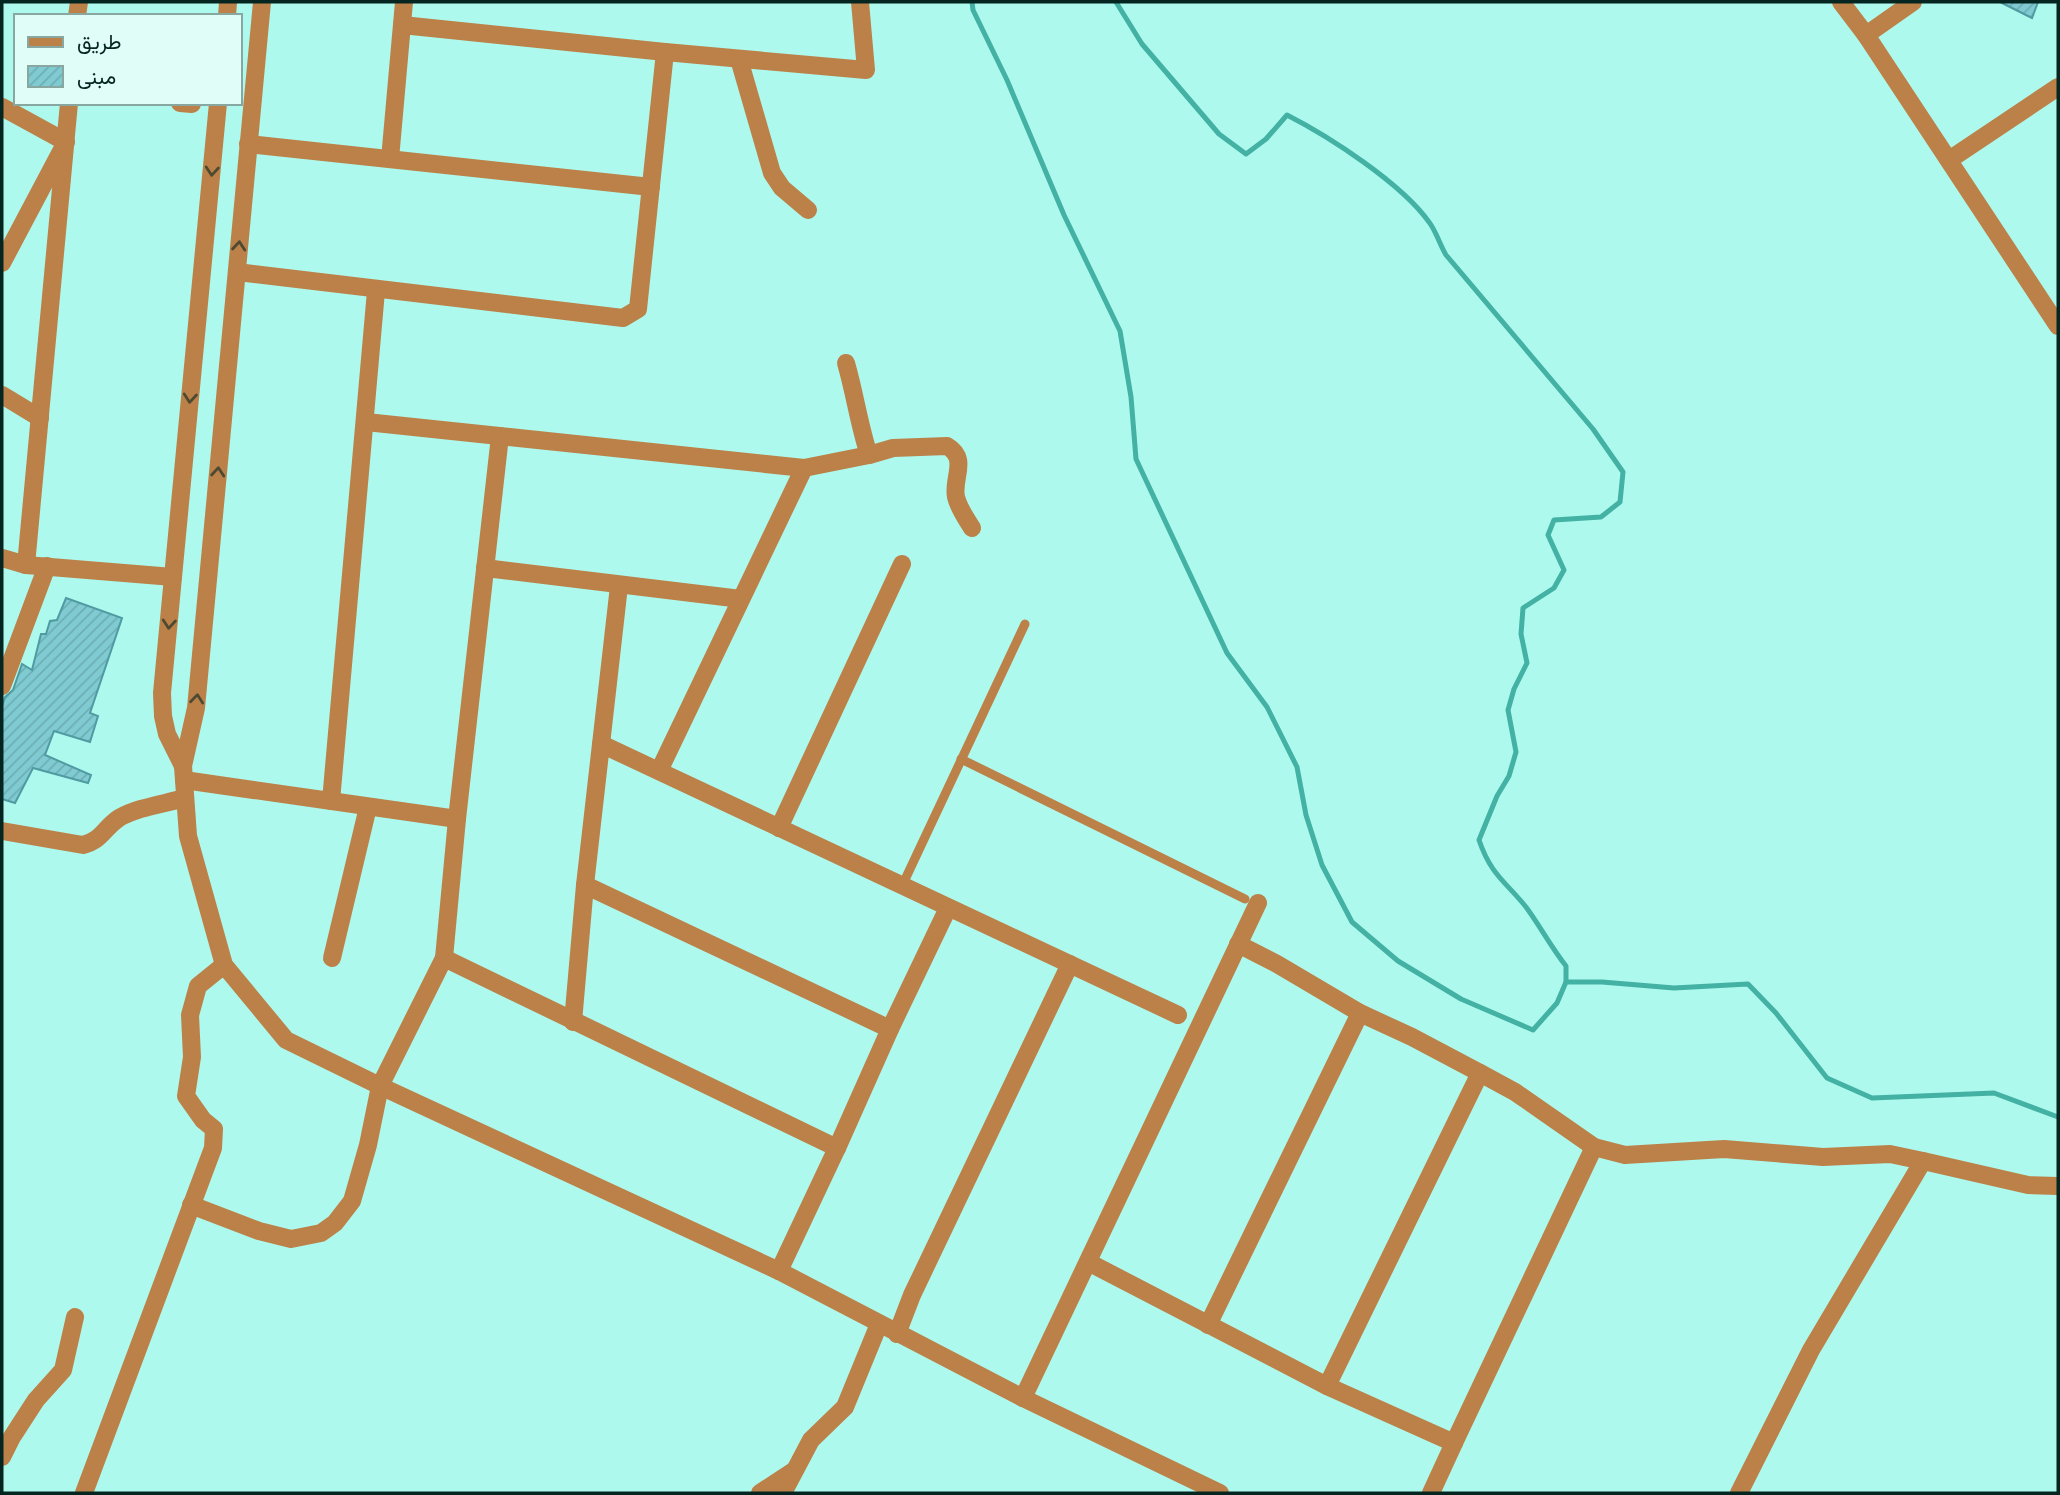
<svg xmlns="http://www.w3.org/2000/svg" width="2060" height="1495" viewBox="0 0 2060 1495" font-family="Karla,Vazirmatn,sans-serif">
<defs>
<pattern id="building-hatch" width="6" height="6" patternUnits="userSpaceOnUse" patternTransform="scale(1.75)"><rect width="6" height="6" fill="#80cbd2"/><path d="M-1 1l2-2M0 6l6-6M5 7l2-2" fill="none" stroke="#6daeb4"/></pattern>
</defs>
<rect width="100%" height="100%" fill="#aef9ed"/>
<g fill="none" stroke-linecap="round" stroke-linejoin="round">
<g stroke="#43b1a3" stroke-width="5">
<polyline points="972,2 973,10 1007,80 1064,215 1120,331 1131,397 1136,459 1227,653 1267,707 1297,767 1306,815 1322,865 1352,922 1398,961 1461,999 1533,1030 1557,1003 1566,982 1602,982 1674,988 1748,984 1776,1013 1827,1078 1872,1098 1994,1093 2058,1117"/>
<path d="M1116,2L1142,44L1219,134L1246,154L1266,139L1287,115C1330,137 1401,183 1429,222C1436,231 1440,245 1446,255L1593,429L1623,472L1620,502L1601,517L1554,520L1548,535L1564,570L1554,588L1523,608L1521,634L1527,663L1514,689L1508,710L1516,752L1509,776L1497,796L1479,840C1491,875 1505,881 1526,907C1540,926 1551,947 1566,966V982"/>
</g>
</g>
<g fill="url(#building-hatch)" stroke="#4f9ba2" stroke-width="2">
<polygon points="2000,2 2038,2 2032,18"/>
<polygon points="66,598 122,618 90,713 98,716 90,742 54,731 45,755 91,775 88,783 33,768 15,803 2,799 2,706 5,697 13,690 22,664 32,670 41,634 46,634 50,621 57,620"/>
</g>
<g fill="none" stroke-linecap="round" stroke-linejoin="round">
<g stroke="#bc8148" stroke-width="9">
<polyline points="961,759 1245,899"/>
<polyline points="902,886 1025,624"/>
</g>
<g stroke="#bc8148" stroke-width="18">
<polyline points="1841,2 1866,35 2058,326"/>
<polyline points="77,16 79,2"/>
<polyline points="402,25 665,52 866,70 860,2"/>
<polyline points="1866,35 1913,2"/>
<polyline points="739,59 772,173 782,188 808,210"/>
<polyline points="180,103 192,104"/>
<polyline points="2,107 66,142 2,263"/>
<polyline points="248,144 651,187"/>
<polyline points="390,159 404,2"/>
<polyline points="1949,160 2058,87"/>
<polyline points="237,272 623,318 638,309 665,52"/>
<path d="M846,363C855,394 859,425 869,455"/>
<polyline points="2,395 40,418"/>
<path d="M366,422L804,468L869,455L893,448L947,446C969,459 952,478 956,497C959,509 966,518 972,528"/>
<polyline points="2,558 26,565 173,577"/>
<polyline points="26,565 69,103"/>
<polyline points="485,568 741,599"/>
<polyline points="2,686 47,566"/>
<polyline points="601,744 1178,1015"/>
<polyline points="659,771 804,468"/>
<polyline points="184,780 457,819"/>
<polyline points="331,801 376,291"/>
<polyline points="779,828 902,564"/>
<path d="M2,831L83,845C102,840 104,828 119,818C138,807 164,804 185,798"/>
<polyline points="585,885 890,1029"/>
<polyline points="1238,944 1277,964 1360,1013 1412,1037 1480,1073"/>
<polyline points="332,958 368,807"/>
<polyline points="444,958 837,1148 890,1029 948,908"/>
<polyline points="573,1022 585,885 619,586"/>
<polyline points="191,1205 259,1231 291,1239 321,1233 335,1223 352,1201 368,1145 380,1086 444,958 457,819 500,436"/>
<polyline points="1088,1262 1327,1386 1454,1443 1594,1147"/>
<polyline points="779,1271 837,1148"/>
<polyline points="1208,1325 1360,1013"/>
<polyline points="897,1334 912,1295 1070,964"/>
<polyline points="1327,1386 1480,1073 1515,1092 1594,1147 1625,1155 1724,1149 1823,1157 1890,1154 1923,1161"/>
<polyline points="1023,1398 1258,903"/>
<polyline points="2,1457 12,1437 36,1400 63,1370 75,1317"/>
<polyline points="84,1493 213,1148 214,1129 203,1120 186,1096 192,1057 190,1015 198,986 224,965"/>
<polyline points="760,1493 792,1472"/>
<polyline points="783,1493 811,1440 845,1407 879,1324"/>
<polyline points="1431,1493 1454,1443"/>
</g>
<g stroke="#bc8148" stroke-width="18">
<polyline points="262,2 196,708 183,766 188,836 224,965 286,1040 380,1086 779,1271 1023,1398 1220,1493"/>
<polyline points="227,16 228,2"/>
<polyline points="183,766 167,734 163,716 162,693 218,103"/>
<polyline points="1739,1493 1811,1350 1923,1161 2028,1185 2058,1186"/>
</g>
</g>
<defs><path id="oneway-chevron" d="M-2-3.5L2.5 0L-2 3.5" fill="none" stroke-width="1.6" stroke-linecap="round" stroke-linejoin="round" transform="scale(1.75)"/></defs>
<g stroke="#4e4a31">
<use href="#oneway-chevron" transform="translate(212 171) rotate(95)"/>
<use href="#oneway-chevron" transform="translate(239 246) rotate(-85)"/>
<use href="#oneway-chevron" transform="translate(190 398) rotate(95)"/>
<use href="#oneway-chevron" transform="translate(218 472) rotate(-85)"/>
<use href="#oneway-chevron" transform="translate(169 624) rotate(95)"/>
<use href="#oneway-chevron" transform="translate(197 699) rotate(-84)"/>
</g>
<rect width="2060" height="1495" fill="none" stroke="#052521" stroke-width="7"/>
<rect x="14" y="14" width="228" height="91" fill="#e0fdf7" stroke="#88a7a1" stroke-width="2"/>
<rect x="28" y="37" width="35" height="10" fill="#bc8148" stroke="#88a7a1" stroke-width="2"/>
<text x="77" y="49" font-size="21" fill="#052521">طريق</text>
<rect x="28" y="66" width="35" height="21" fill="url(#building-hatch)" stroke="#88a7a1" stroke-width="2"/>
<text x="77" y="84" font-size="21" fill="#052521">مبنى</text>
</svg>
